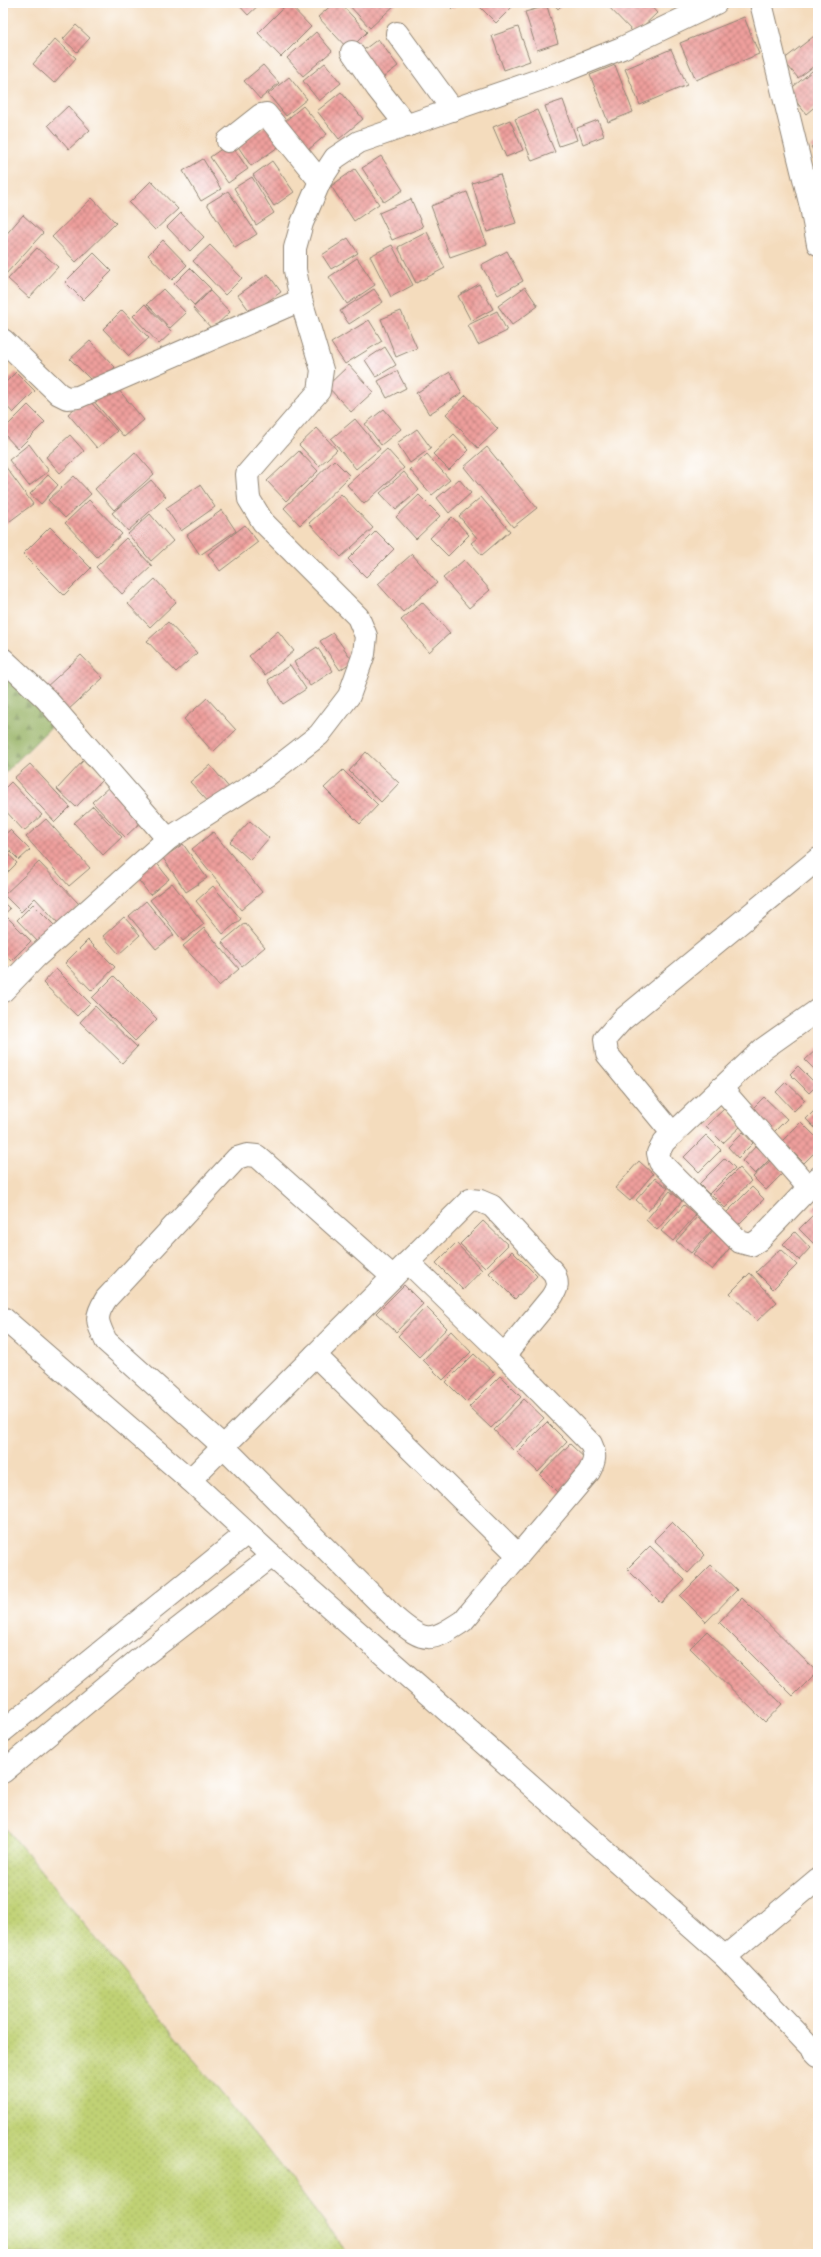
<svg xmlns="http://www.w3.org/2000/svg" width="821" height="2257" viewBox="0 0 821 2257" font-family="Caveat,sans-serif">
<defs>
<pattern id="grass-dots" width="8" height="8" patternUnits="userSpaceOnUse"><rect width="8" height="8" fill="#c0d174"/><path d="M2 2h.1M6 6h.1" fill="none" stroke="#a5b465" stroke-width="1.8" stroke-linecap="round"/></pattern>
<pattern id="forest-firs" width="22" height="20" patternUnits="userSpaceOnUse"><rect width="22" height="20" fill="#98b366"/><path d="M5 1l3.5 6h-7zM16 11l3.5 6h-7z" fill="#7c9254"/></pattern>
<pattern id="building-cross-hatch" width="8" height="8" patternUnits="userSpaceOnUse"><rect width="8" height="8" fill="#ee9f9c"/><path d="M0 0l8 8M0 8l8-8" fill="none" stroke="#c1827f"/></pattern>
</defs>
<rect width="100%" height="100%" fill="#fff"/>
<filter id="ink" filterUnits="userSpaceOnUse"><feTurbulence type="fractalNoise" baseFrequency=".025" numOctaves="2"/><feDisplacementMap in="SourceGraphic" scale="8" xChannelSelector="R" yChannelSelector="G"/><feConvolveMatrix kernelMatrix="1 2 1 2 8 2 1 2 1" color-interpolation-filters="sRGB"/></filter>
<filter id="wash" filterUnits="userSpaceOnUse"><feTurbulence type="fractalNoise" baseFrequency=".012" numOctaves="4" result="noise"/><feDisplacementMap in="SourceGraphic" scale="16" xChannelSelector="R" yChannelSelector="G"/><feGaussianBlur stdDeviation="0.9" result="paint"/><feColorMatrix in="noise" values="0 0 0 0 0 0 0 0 0 0 0 0 0 0 0 0 0 1.4 0 .05"/><feComposite in="paint" operator="in"/></filter>
<g filter="url(#wash)">
<rect width="100%" height="100%" fill="#f4dcbd"/>
<polygon fill="url(#grass-dots)" stroke="#767e50" points="3,1824 290,2178 348,2254 3,2254"/>
<polygon fill="url(#forest-firs)" stroke="#626f48" points="3,668 59,719 3,775"/>
<g id="blocks">
<g fill="url(#building-cross-hatch)">
<polygon points="237,3 261,3 248,15"/>
<polygon points="288,3 311,27 281,57 258,33"/>
<polygon points="334,3 340,3 367,32 349,50 318,17"/>
<polygon points="347,3 397,3 370,28"/>
<polygon points="448,3 459,3 453,9"/>
<polygon points="476,3 516,3 496,23"/>
<polygon points="553,3 564,3 558,9"/>
<polygon points="605,3 648,3 657,13 635,34"/>
<polygon points="547,6 558,43 537,50 525,12"/>
<polygon points="744,17 759,54 696,80 680,43"/>
<polygon points="76,25 90,38 77,52 63,39"/>
<polygon points="518,27 530,61 504,70 492,36"/>
<polygon points="316,32 332,51 303,76 287,58"/>
<polygon points="818,33 818,63 798,78 783,60"/>
<polygon points="55,39 76,58 54,83 33,64"/>
<polygon points="378,39 398,66 377,82 357,55"/>
<polygon points="671,49 687,85 640,105 625,69"/>
<polygon points="325,63 341,83 319,101 303,81"/>
<polygon points="263,65 279,83 260,99 244,81"/>
<polygon points="615,65 633,112 608,122 590,75"/>
<polygon points="818,66 818,104 806,114 788,91"/>
<polygon points="289,77 307,99 286,116 268,94"/>
<polygon points="341,92 363,119 339,139 317,111"/>
<polygon points="563,100 577,140 559,146 545,106"/>
<polygon points="68,106 90,130 69,149 48,125"/>
<polygon points="303,106 327,134 308,150 284,122"/>
<polygon points="537,110 555,152 532,161 515,119"/>
<polygon points="510,120 523,150 506,157 493,127"/>
<polygon points="598,120 604,136 583,144 577,128"/>
<polygon points="267,125 281,145 251,166 237,145"/>
<polygon points="818,142 818,157 811,147"/>
<polygon points="230,143 248,169 228,183 210,157"/>
<polygon points="381,156 403,190 384,202 362,168"/>
<polygon points="203,159 221,189 201,201 183,171"/>
<polygon points="272,161 294,192 274,206 253,175"/>
<polygon points="355,169 379,204 354,221 331,186"/>
<polygon points="500,174 516,223 487,232 472,183"/>
<polygon points="252,177 274,213 256,225 234,188"/>
<polygon points="151,181 178,209 155,230 129,203"/>
<polygon points="228,191 257,234 235,248 207,204"/>
<polygon points="467,192 487,244 450,257 431,206"/>
<polygon points="92,198 116,223 76,262 52,237"/>
<polygon points="411,199 423,227 392,240 379,213"/>
<polygon points="181,213 204,237 190,251 167,227"/>
<polygon points="23,215 43,233 5,275 3,274 3,238"/>
<polygon points="427,232 445,268 416,283 398,247"/>
<polygon points="348,238 358,253 331,269 322,255"/>
<polygon points="163,240 187,265 172,280 148,255"/>
<polygon points="210,245 242,278 225,295 193,261"/>
<polygon points="392,245 413,285 391,297 370,256"/>
<polygon points="37,248 58,267 29,298 8,279"/>
<polygon points="507,251 523,281 498,295 481,265"/>
<polygon points="94,253 112,271 83,300 65,282"/>
<polygon points="357,258 375,285 347,304 329,277"/>
<polygon points="190,268 211,289 194,305 174,284"/>
<polygon points="268,274 281,292 251,313 238,295"/>
<polygon points="479,284 493,309 471,321 458,296"/>
<polygon points="525,287 538,306 512,325 498,306"/>
<polygon points="163,289 186,313 170,328 147,304"/>
<polygon points="374,289 383,302 349,324 340,311"/>
<polygon points="210,291 230,312 212,329 193,308"/>
<polygon points="145,304 172,332 159,344 133,316"/>
<polygon points="122,310 149,338 129,356 103,329"/>
<polygon points="401,311 417,348 396,357 381,319"/>
<polygon points="497,311 507,331 478,345 468,325"/>
<polygon points="369,320 382,341 345,364 331,343"/>
<polygon points="90,341 115,367 97,386 70,359"/>
<polygon points="385,347 396,365 376,377 365,360"/>
<polygon points="349,365 373,392 351,412 327,386"/>
<polygon points="397,371 406,388 387,398 378,381"/>
<polygon points="16,372 35,391 13,413 3,402 3,385"/>
<polygon points="450,372 462,393 429,414 416,393"/>
<polygon points="112,382 144,420 124,437 92,399"/>
<polygon points="466,395 498,429 478,448 446,414"/>
<polygon points="87,398 117,431 97,448 68,414"/>
<polygon points="28,405 45,422 18,449 3,433 3,430"/>
<polygon points="384,409 401,429 381,445 365,424"/>
<polygon points="355,419 380,449 356,469 331,439"/>
<polygon points="317,428 337,450 319,466 299,445"/>
<polygon points="417,429 431,448 410,463 397,443"/>
<polygon points="454,434 469,450 449,470 433,454"/>
<polygon points="70,435 84,451 60,473 46,457"/>
<polygon points="29,444 49,471 29,486 9,460"/>
<polygon points="487,447 537,508 513,527 464,467"/>
<polygon points="387,449 404,468 364,504 347,485"/>
<polygon points="299,451 318,471 286,501 267,481"/>
<polygon points="135,452 154,474 114,510 95,489"/>
<polygon points="427,454 450,480 432,495 410,470"/>
<polygon points="334,460 350,476 300,525 284,508"/>
<polygon points="5,466 33,504 6,524 3,520 3,467"/>
<polygon points="404,472 419,490 396,510 380,493"/>
<polygon points="48,475 58,485 41,504 30,494"/>
<polygon points="74,476 91,494 65,518 48,500"/>
<polygon points="459,479 471,493 449,513 437,498"/>
<polygon points="151,480 166,497 128,531 112,513"/>
<polygon points="200,485 215,507 181,531 166,508"/>
<polygon points="341,494 373,528 341,557 309,523"/>
<polygon points="419,495 440,516 416,539 396,517"/>
<polygon points="481,497 510,531 482,555 471,543 477,538 459,516"/>
<polygon points="89,500 122,534 97,557 65,523"/>
<polygon points="222,510 236,531 200,555 187,535"/>
<polygon points="150,514 173,541 151,561 128,534"/>
<polygon points="452,517 469,535 448,556 430,538"/>
<polygon points="245,525 258,542 220,571 208,554"/>
<polygon points="50,527 91,568 64,595 23,554"/>
<polygon points="376,531 394,549 366,577 348,559"/>
<polygon points="126,538 152,566 122,594 96,567"/>
<polygon points="412,554 437,583 403,612 378,584"/>
<polygon points="464,560 490,590 469,608 443,578"/>
<polygon points="155,579 176,602 150,627 128,604"/>
<polygon points="422,602 450,633 429,652 401,620"/>
<polygon points="168,622 197,653 176,672 147,641"/>
<polygon points="278,631 294,651 265,675 249,656"/>
<polygon points="333,633 353,661 340,670 320,641"/>
<polygon points="317,647 333,671 310,686 294,662"/>
<polygon points="81,655 103,678 67,711 45,688"/>
<polygon points="290,665 306,689 283,704 268,680"/>
<polygon points="207,698 236,730 213,752 184,719"/>
<polygon points="366,752 399,783 381,802 349,771"/>
<polygon points="83,761 103,779 76,807 57,789"/>
<polygon points="30,764 70,807 55,822 14,778"/>
<polygon points="210,765 231,790 212,806 190,782"/>
<polygon points="343,770 378,805 360,824 324,788"/>
<polygon points="11,782 42,815 24,831 3,808 3,790"/>
<polygon points="110,786 142,821 125,837 92,802"/>
<polygon points="93,806 122,837 103,855 74,823"/>
<polygon points="46,819 90,868 69,886 26,837"/>
<polygon points="250,821 269,838 250,860 230,842"/>
<polygon points="10,830 30,850 19,860 3,844 3,836"/>
<polygon points="213,832 262,892 241,910 192,849"/>
<polygon points="183,844 207,878 186,892 163,858"/>
<polygon points="3,848 17,863 3,877"/>
<polygon points="153,858 169,879 150,895 133,873"/>
<polygon points="39,862 80,905 59,924 35,898 21,912 4,895"/>
<polygon points="172,883 204,924 183,941 150,900"/>
<polygon points="213,886 241,919 223,934 196,901"/>
<polygon points="146,901 174,935 156,949 129,916"/>
<polygon points="3,902 10,909 3,915"/>
<polygon points="33,904 56,927 39,943 17,920"/>
<polygon points="7,917 31,941 11,961 3,953 3,921"/>
<polygon points="124,917 140,935 119,954 103,936"/>
<polygon points="245,923 265,947 242,966 222,942"/>
<polygon points="204,928 239,969 219,986 183,946"/>
<polygon points="88,940 115,967 92,991 65,963"/>
<polygon points="56,969 90,1003 77,1016 43,983"/>
<polygon points="114,976 157,1019 135,1041 92,998"/>
<polygon points="95,1006 137,1047 122,1063 80,1022"/>
<polygon points="818,1048 818,1073 805,1060"/>
<polygon points="798,1066 817,1085 809,1093 790,1074"/>
<polygon points="786,1082 805,1100 794,1111 776,1092"/>
<polygon points="764,1097 787,1119 774,1132 751,1110"/>
<polygon points="818,1107 818,1131 806,1119"/>
<polygon points="724,1109 741,1126 723,1143 706,1126"/>
<polygon points="801,1122 818,1139 818,1149 804,1163 782,1141"/>
<polygon points="743,1132 753,1143 738,1158 728,1147"/>
<polygon points="706,1135 721,1150 699,1172 684,1157"/>
<polygon points="756,1146 770,1159 755,1174 742,1161"/>
<polygon points="725,1158 735,1168 709,1194 699,1184"/>
<polygon points="772,1159 784,1172 766,1190 753,1177"/>
<polygon points="639,1161 653,1174 630,1201 615,1188"/>
<polygon points="739,1168 751,1181 725,1208 712,1195"/>
<polygon points="655,1178 668,1188 648,1211 636,1200"/>
<polygon points="752,1187 764,1199 737,1226 725,1214"/>
<polygon points="670,1191 682,1201 657,1230 646,1220"/>
<polygon points="818,1202 818,1215 812,1209"/>
<polygon points="684,1205 696,1215 673,1241 661,1231"/>
<polygon points="813,1215 818,1220 818,1240 814,1244 799,1229"/>
<polygon points="697,1217 712,1230 691,1253 676,1241"/>
<polygon points="483,1221 508,1245 485,1268 460,1244"/>
<polygon points="715,1228 733,1244 712,1270 693,1254"/>
<polygon points="795,1232 810,1248 799,1260 783,1244"/>
<polygon points="456,1243 482,1270 463,1290 436,1263"/>
<polygon points="780,1249 797,1265 773,1289 756,1272"/>
<polygon points="512,1251 537,1276 515,1299 489,1273"/>
<polygon points="750,1273 777,1302 757,1321 730,1293"/>
<polygon points="404,1285 423,1304 396,1332 376,1313"/>
<polygon points="426,1307 447,1328 419,1357 398,1336"/>
<polygon points="451,1331 471,1352 443,1380 423,1360"/>
<polygon points="474,1354 495,1374 466,1402 446,1382"/>
<polygon points="500,1376 521,1397 491,1428 469,1407"/>
<polygon points="524,1399 544,1418 513,1450 494,1430"/>
<polygon points="547,1422 567,1442 538,1472 517,1452"/>
<polygon points="570,1444 592,1465 561,1496 540,1475"/>
<polygon points="672,1522 705,1555 688,1573 654,1540"/>
<polygon points="650,1546 685,1580 661,1603 627,1569"/>
<polygon points="711,1565 737,1590 706,1622 680,1596"/>
<polygon points="742,1598 817,1672 793,1696 719,1622"/>
<polygon points="707,1631 782,1704 765,1722 690,1648"/>
</g>
</g>
</g>
<g filter="url(#ink)">
<use href="#blocks" fill-opacity="0" stroke="#908474" stroke-width="1"/>
<g fill="none" stroke-linecap="round" stroke-linejoin="round">
<g stroke="#908474" stroke-width="24">
<g id="minor">
<polyline points="761,3 811,207 818,244"/>
<polyline points="397,33 453,110"/>
<polyline points="352,52 377,88 407,126"/>
<polyline points="228,141 261,115 266,114 320,181"/>
<polyline points="3,340 59,394 67,398 78,397 301,300"/>
<polyline points="3,659 46,699 168,839"/>
<polyline points="3,991 36,957 168,839 265,777 319,735 349,696 364,654 366,636 358,617 263,522 249,499 247,474 319,391 322,370 301,300 295,270 295,248 302,223 320,181 335,158 359,142 559,73 622,48 716,3"/>
<polyline points="818,1010 763,1049 664,1142 658,1153 660,1162 740,1242 751,1245 759,1240 818,1178"/>
<polyline points="721,1088 809,1188"/>
<polyline points="673,1134 607,1054 605,1039 622,1020 818,859"/>
<path d="M393,1277L257,1156L247,1155L237,1158L106,1299C94,1318 97,1321 106,1341L224,1447L395,1618C425,1644 431,1642 463,1621L589,1472C595,1461 596,1455 591,1444L504,1355L408,1262"/>
<polyline points="3,1318 190,1480 272,1556 725,1957 818,2055"/>
<polyline points="315,1355 518,1555"/>
<path d="M190,1480L470,1200L480,1201L492,1206L554,1273C559,1284 557,1289 551,1298L504,1355"/>
<polyline points="3,1731 247,1533"/>
<polyline points="3,1772 138,1660 272,1556"/>
<polyline points="725,1957 818,1879"/>
</g>
</g>
<use href="#minor" stroke="#fff" stroke-width="22"/>
</g>
</g>
<rect width="821" height="2257" fill="none" stroke="#fff" stroke-width="16"/>
</svg>
